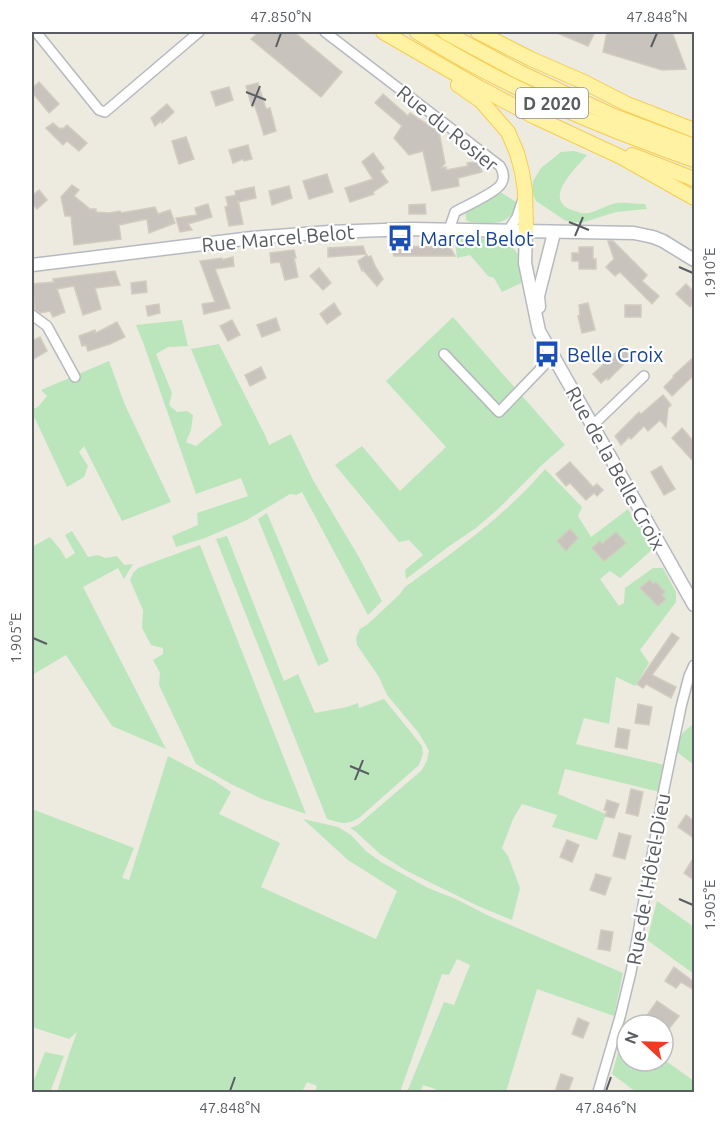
<svg xmlns="http://www.w3.org/2000/svg" width="726" height="1124" viewBox="0 0 726 1124" font-family="Ubuntu,sans-serif">
<rect width="100%" height="100%" fill="#edeae0"/>
<g fill="#bbe6bc">
<path d="M574,151L587,155C576,168 542,199 572,210C575,211 578,212 581,213C593,215 605,205 617,203C626,202 636,204 645,204L647,209L616,212L581,223L566,221L536,201L532,192L533,181L541,168L561,152Z"/>
<path d="M500,192L518,203C508,228 492,223 470,222L466,220C463,202 486,198 500,192Z"/>
<path d="M451,238C475,239 515,232 521,263C522,269 521,277 521,283L502,292L494,278L488,276L470,255L457,258L455,242L451,239Z"/>
<polygon points="453,317 565,445 544,463 497,510 476,528 448,547 406,579 405,570 423,555 409,540 399,542 335,465 362,446 400,491 446,447 386,381"/>
<polygon points="182,320 188,346 168,347 156,354 172,393 169,405 177,412 187,411 193,415 191,430 186,442 196,446 222,425 191,349 219,344 265,435 269,445 291,434 313,480 360,559 382,601 368,615 302,492 296,495 290,494 247,520 205,538 176,547 172,536 198,525 197,513 248,496 241,478 196,494 144,345 136,325"/>
<polygon points="109,361 125,405 171,502 122,521 84,446 79,452 88,466 84,477 67,487 32,412 32,409 38,407 47,396 41,390"/>
<path d="M545,469L582,507L578,516L591,537L628,509L653,549L620,578L610,571L600,579L619,606L624,603L625,588L653,568H663L676,592V602L640,650L649,663L635,686L616,677L609,724L584,718L576,744L665,765L660,792L565,769L558,794L606,814L597,840L552,827L557,815L522,804L513,819L502,848L508,856L520,888L512,920L478,906L405,870L380,854L355,831L350,828L358,825L422,770L427,760L429,751L426,745L418,732L387,695L379,677L357,645L356,638L360,629L368,624L400,594L405,587C455,551 505,516 545,469Z"/>
<polygon points="267,513 329,661 318,666 258,519"/>
<polygon points="72,531 88,557 98,555 105,558 117,556 124,565 133,564 124,579 118,568 83,587 166,749 112,726 66,655 32,675 32,547 50,537 60,549 66,559 75,553 65,535"/>
<path d="M227,536L284,681L298,674L315,713L347,707L358,703L359,708L384,699L422,746L423,754L419,765L360,817C347,826 341,823 327,819L216,539Z"/>
<polygon points="200,545 306,814 262,799 231,784 196,764 159,685 160,673 153,660 163,654 163,648 151,645 142,628 143,610 130,580 133,573 138,568"/>
<path d="M694,724V765L677,752C680,736 680,733 694,724Z"/>
<polygon points="168,756 215,781 231,792 219,814 280,843 261,887 376,939 397,891 348,860 303,819 338,827 351,835 366,851 381,862 428,888 456,899 489,916 623,973 614,1016 537,989 506,1092 444,1092 423,1085 420,1092 407,1092 444,1002 454,1005 470,965 457,959 449,975 442,974 400,1092 331,1092 326,1091 325,1092 315,1092 317,1086 307,1082 302,1092 57,1092 69,1054 77,1032 69,1039 32,1027 32,809 134,848 122,878 129,880"/>
<polygon points="657,901 694,927 694,974 647,940"/>
<polygon points="624,1031 627,1033 627,1061 663,1061 663,1059 694,1081 694,1092 636,1092 612,1074"/>
<polygon points="45,1052 64,1056 50,1092 32,1092 32,1085"/>
</g>
<g fill="#c8c4bd" stroke="#d2ccbe" stroke-width="1.5">
<polygon points="259,32 294,32 342,72 321,97 251,39"/>
<polygon points="555,32 595,32 588,46"/>
<polygon points="607,32 672,32 686,69 662,70 603,52"/>
<polygon points="39,82 59,104 49,113 32,92 32,88"/>
<polygon points="258,83 266,109 270,108 276,131 264,135 255,106 252,107 246,86"/>
<polygon points="229,87 233,100 216,106 211,92"/>
<polygon points="383,94 408,116 410,113 439,132 445,163 441,168 446,167 446,170 468,166 467,163 479,161 482,172 458,178 459,186 432,191 423,151 409,155 394,138 402,126 375,103"/>
<polygon points="167,104 174,112 162,123 161,121 155,126 151,118"/>
<polygon points="53,123 60,129 62,128 63,129 67,125 87,143 79,151 67,141 63,145 46,128"/>
<polygon points="186,137 194,159 179,164 172,141"/>
<polygon points="248,145 252,159 244,161 243,159 233,163 229,150"/>
<polygon points="373,153 384,168 380,171 388,182 373,192 374,194 350,202 345,188 373,179 362,162"/>
<polygon points="327,174 333,192 309,199 303,181"/>
<polygon points="72,185 79,190 74,196 90,209 96,209 96,212 109,213 120,211 121,213 155,207 158,214 170,210 175,223 149,233 147,219 119,225 121,239 74,245 71,216 65,216 61,197"/>
<polygon points="289,186 292,198 272,205 269,191"/>
<polygon points="254,187 256,198 238,202 238,200 243,224 229,226 225,207 228,206 226,197 236,195 235,191"/>
<polygon points="39,190 47,200 37,209 32,203 32,196"/>
<polygon points="208,204 212,217 188,224 192,230 180,232 176,218 197,215 195,208"/>
<polygon points="425,204 426,214 409,214 409,205"/>
<polygon points="608,241 613,241 647,275 642,281 659,296 652,304 620,272 615,276 606,267 614,259"/>
<polygon points="363,246 366,254 328,257 328,248"/>
<polygon points="391,246 450,247 455,256 394,256"/>
<polygon points="579,247 593,247 593,259 596,259 596,269 579,269 579,261 572,261 572,253 579,253"/>
<polygon points="294,250 296,258 294,258 298,277 285,280 280,262 271,263 270,253"/>
<polygon points="367,255 368,257 371,256 375,266 383,279 377,286 363,270 362,271 358,261"/>
<polygon points="233,257 234,266 215,269 230,308 204,314 202,304 215,302 200,261 222,258 222,260"/>
<polygon points="319,268 331,283 323,290 310,276"/>
<polygon points="115,271 120,285 95,288 101,309 83,315 74,286 57,289 65,312 53,317 50,311 40,313 35,309 32,284 54,282 53,279"/>
<polygon points="146,281 147,292 132,294 131,283"/>
<polygon points="686,284 694,292 694,302 690,307 676,294"/>
<polygon points="334,303 341,314 327,324 320,314"/>
<polygon points="588,303 595,330 582,333 578,316 580,315 579,305"/>
<polygon points="159,304 160,313 148,316 146,306"/>
<rect x="625" y="305" width="16" height="12"/>
<polygon points="276,318 280,330 262,337 257,325"/>
<polygon points="232,320 240,335 228,341 220,326"/>
<polygon points="117,322 125,337 110,344 88,351 86,345 82,346 79,336 95,330 96,333"/>
<polygon points="40,337 47,351 32,360 32,341"/>
<polygon points="623,346 632,356 608,380 607,378 601,383 593,374"/>
<polygon points="694,357 694,375 672,396 664,387 674,377 673,376"/>
<polygon points="261,367 266,378 250,386 245,375"/>
<polygon points="663,395 671,405 668,408 666,427 660,420 648,431 644,426 631,439 629,437 621,445 615,436 639,412 641,414"/>
<polygon points="682,428 694,442 694,462 672,438"/>
<polygon points="570,462 593,487 597,484 603,490 597,496 594,493 586,500 570,483 566,486 556,474"/>
<polygon points="661,466 675,489 664,495 651,472"/>
<polygon points="570,529 578,538 566,551 557,541"/>
<polygon points="616,532 626,543 604,561 592,548 600,541 602,544"/>
<polygon points="650,580 653,584 656,582 665,592 662,595 666,599 658,606 640,588"/>
<polygon points="672,633 679,638 652,675 676,687 671,698 646,684 643,688 637,684"/>
<polygon points="638,704 652,707 649,725 635,723"/>
<polygon points="618,728 630,730 627,749 615,747"/>
<polygon points="631,789 643,792 638,816 626,813"/>
<polygon points="607,800 619,804 614,818 605,816 607,811 604,810"/>
<polygon points="686,815 694,821 694,838 678,827"/>
<polygon points="619,833 631,836 625,859 613,856"/>
<polygon points="567,840 579,845 572,862 560,857"/>
<polygon points="694,857 694,880 684,873"/>
<polygon points="596,874 611,878 605,895 590,890"/>
<polygon points="601,930 613,932 610,951 598,949"/>
<polygon points="674,967 694,982 694,990 681,982 676,988 665,981"/>
<polygon points="657,1001 679,1016 663,1036 663,1025 649,1025 643,1021"/>
<polygon points="578,1018 589,1023 583,1038 572,1034"/>
<polygon points="561,1074 573,1078 568,1092 555,1092"/>
</g>
<g fill="none" stroke-linecap="round" stroke-linejoin="round">
<g stroke="#b6b9be" stroke-width="12">
<g id="street">
<polyline points="36,32 99,110 105,112 199,32"/>
<path d="M325,32L500,166C503,171 505,178 501,184C498,191 464,207 455,212L449,230"/>
<polyline points="508,231 517,217 522,202"/>
<polyline points="32,315 47,326 75,377"/>
<polyline points="444,354 499,412 553,356"/>
<polyline points="592,426 644,376"/>
<polyline points="598,1092 620,1017 631,972 664,789 681,707 689,676 694,665"/>
</g>
</g>
<g stroke="#b6bac0" stroke-width="15">
<g id="secondary">
<polyline points="526,232 525,263 539,331 694,605"/>
<polyline points="32,265 252,238 329,232 411,229 634,233 653,237 663,241 694,260"/>
<polyline points="539,307 538,296 554,233"/>
</g>
</g>
<g stroke="#f7cd4f" stroke-width="16">
<g id="primary">
<polyline points="383,32 480,88 535,117 621,157 694,198"/>
<path d="M417,32C503,87 598,126 694,160"/>
<polyline points="445,32 519,72 614,116 694,146"/>
<polyline points="478,32 531,59 584,82 627,104 694,130"/>
<polyline points="458,85 481,101 508,132 517,153 522,172 525,191 526,232"/>
<polyline points="632,155 694,179"/>
</g>
</g>
<use href="#street" stroke="#fff" stroke-width="9"/>
<use href="#secondary" stroke="#fff" stroke-width="12"/>
<use href="#primary" stroke="#fff3a3" stroke-width="14"/>
</g>
<path fill="none" stroke="#595d62" stroke-width="2" d="M276,47L281,33M651,47L657,33M246,92L266,100M252,106L260,86M569,222L589,230M575,236L583,217M679,267L693,273M33,638L47,644M350,766L369,774M355,780L363,760M679,899L693,905M230,1091L235,1077M606,1091L611,1077"/>
<defs>
<g id="bus-bare" transform="scale(2.07)"><path d="M-5-6H5V4H4V6H2V4H-2V6H-4V4H-5ZM-3.5-4V0h7V-4ZM-3.5 1.2v1.5H-2V1.2ZM2 1.2v1.5H3.5V1.2Z" fill="#1a4fb4" stroke="#fff" stroke-width="2.5" paint-order="stroke"/></g>
</defs>
<g fill-rule="evenodd">
<use href="#bus-bare" x="400" y="238"/>
<use href="#bus-bare" x="547" y="354"/>
</g>
<g text-anchor="middle" dominant-baseline="central" stroke-width="4.5" stroke-linejoin="round" paint-order="stroke">
<rect fill="#fff" stroke="#8b8e91" stroke-width="1.5" x="516" y="88" width="72" height="30" rx="4.5"/>
<g font-size="18" font-weight="bold" fill="#595d62">
<text x="552" y="103">D 2020</text>
</g>
<g font-size="20" fill="#595d62" stroke="#fff">
<text transform="translate(448 128) rotate(39)">Rue du Rosier</text>
<text transform="translate(278 238) rotate(-5)">Rue Marcel Belot</text>
<text transform="translate(616 468) rotate(61)">Rue de la Belle Croix</text>
<text transform="translate(648 879) rotate(-80)">Rue de l'Hôtel-Dieu</text>
</g>
<g font-size="20" fill="#164399" stroke="#fff" text-anchor="start">
<text x="420" y="238">Marcel Belot</text>
<text x="567" y="354">Belle Croix</text>
</g>
</g>
<rect width="726" height="1124" fill="none" stroke="#ffffff" stroke-width="66"/>
<g transform="translate(645 1043) rotate(292)"><circle r="28" fill="#ffffff" stroke="#bdbec0" stroke-width="1.5"/>
<path d="M0-4.5L10 22L0 15L-10 22Z" fill="#f03a23"/>
<text y="-9" font-size="16" font-weight="bold" text-anchor="middle" fill="#595d62">N</text>
</g>
<rect x="33" y="33" width="660" height="1058" fill="none" stroke="#595d62" stroke-width="2"/>
<g font-size="15" text-anchor="middle" fill="#595d62">
<text x="281" y="22">47.850°N</text>
<text x="657" y="22">47.848°N</text>
<text transform="translate(710 273) rotate(-90)" y="5">1.910°E</text>
<text transform="translate(16 638) rotate(-90)" y="5">1.905°E</text>
<text transform="translate(710 905) rotate(-90)" y="5">1.905°E</text>
<text x="230" y="1113">47.848°N</text>
<text x="606" y="1113">47.846°N</text>
</g>
</svg>
